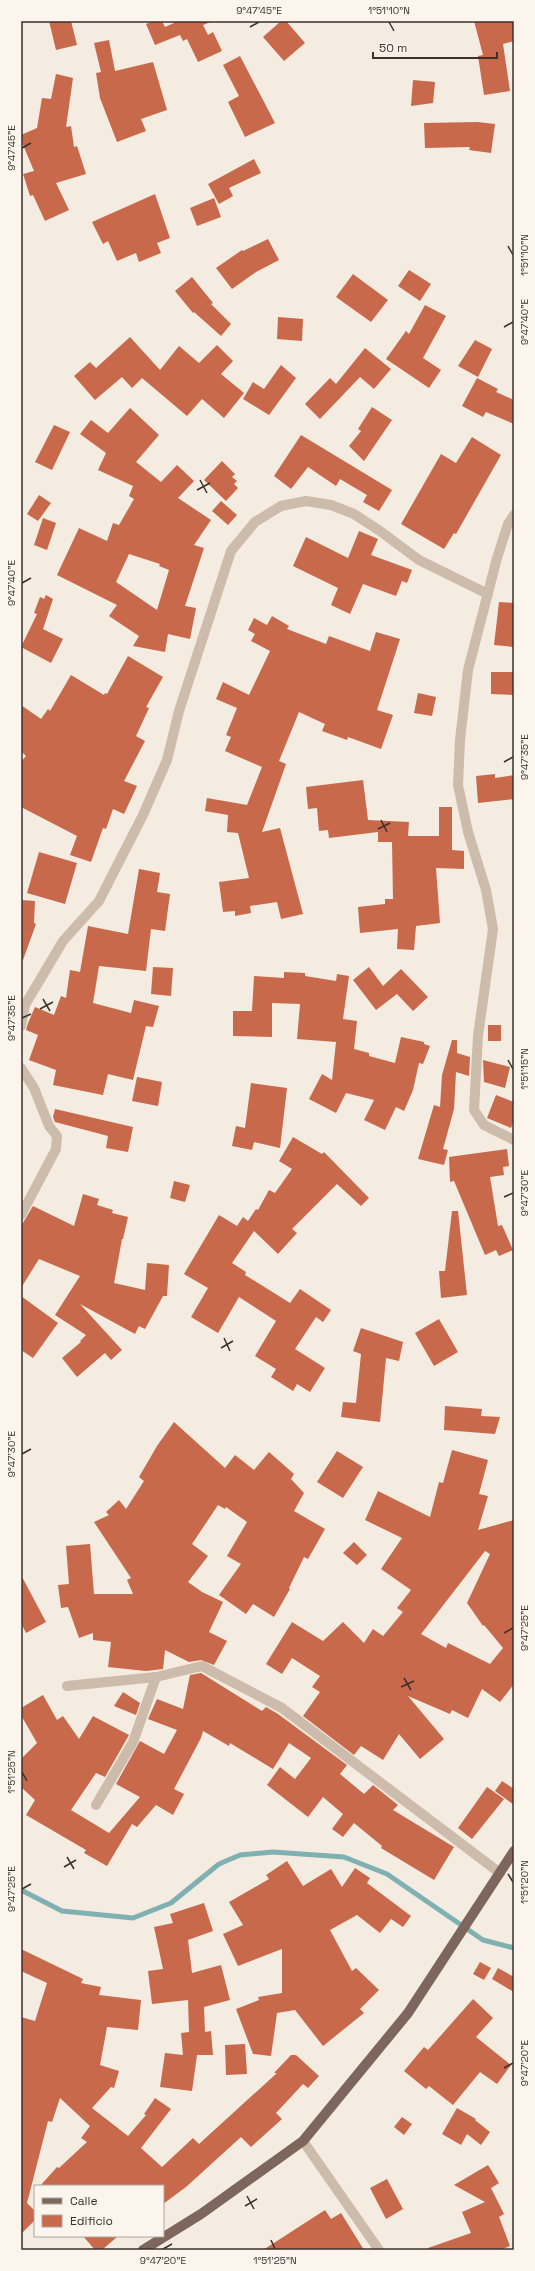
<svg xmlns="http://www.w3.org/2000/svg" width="535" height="2271" viewBox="0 0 535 2271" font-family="'Space Grotesk',sans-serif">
<rect width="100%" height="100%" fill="#f4ebe1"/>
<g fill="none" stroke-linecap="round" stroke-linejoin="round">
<polyline stroke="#7fb0b2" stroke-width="5" points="21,1890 62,1911 133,1918 171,1903 219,1864 240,1855 273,1852 344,1857 387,1874 483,1940 514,1948"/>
</g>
<g fill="#c8694b" fill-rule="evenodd">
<polygon points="49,21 71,21 77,45 56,50"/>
<polygon points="154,21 162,21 165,27 174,23 173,21 213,21 203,25 208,35 213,32 222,51 198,62 187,39 183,41 180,35 155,45 146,24"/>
<polygon points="281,21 286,21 305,43 284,61 263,37"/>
<polygon points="474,21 514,21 514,41 503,44 510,91 484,95 478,56 483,55"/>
<polygon points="109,40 115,71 153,62 167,110 141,119 146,131 117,142 100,98 96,73 101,72 94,43"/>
<polygon points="240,56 275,123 245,137 228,102 239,96 223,65"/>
<polygon points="56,74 73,78 66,127 71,126 74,147 77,146 86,174 56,183 69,210 45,221 33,195 30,196 23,174 34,171 21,140 21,135 37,128 42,98 51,99"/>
<polygon points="413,80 435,82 433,103 411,106"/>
<polygon points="477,122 495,124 491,153 469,150 470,147 425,148 424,123"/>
<polygon points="254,159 261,173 229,188 233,196 219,204 208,184"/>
<polygon points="155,194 170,238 157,243 161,253 139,262 136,253 117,261 108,241 103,244 92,222"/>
<polygon points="214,198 221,217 197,226 190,208"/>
<polygon points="268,239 279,260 256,272 232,289 216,268 242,250 243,251"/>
<polygon points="409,270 431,284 420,301 398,286"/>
<polygon points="353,274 388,300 371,322 336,297"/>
<polygon points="192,277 213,303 211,304 231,324 221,336 194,312 193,313 175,291"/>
<polygon points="425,305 446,316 423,358 441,370 429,388 386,359 406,331 409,334"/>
<polygon points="278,317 303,319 302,341 277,339"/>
<polygon points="130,337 160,370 179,346 199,363 217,345 233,361 221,374 244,393 224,418 202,399 187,416 142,378 132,388 122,377 95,400 74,376 90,362 96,368"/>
<polygon points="475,340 492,349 478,377 458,366"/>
<polygon points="365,348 391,369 374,389 360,377 320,419 305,404 330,378 336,384"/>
<polygon points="281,365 296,378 269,415 243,399 253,382 264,389"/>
<polygon points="477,378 498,389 496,392 514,400 514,424 486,412 483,417 462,406"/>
<polygon points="372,407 392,420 364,461 349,446 361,431 358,429"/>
<path d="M130,408L159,435L136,462L161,482L177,465L194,481L178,498L211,520L194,545L204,548L185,606L196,608L190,639L168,634L165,652L133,646L139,636L109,616L117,605L57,575L79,528L107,541L113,523L119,525L134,499L129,496L133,486L98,470L106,453L80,434L91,420L108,433ZM129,554L160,564L159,566L169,570L157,610L116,582Z"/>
<polygon points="54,425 70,432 52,470 35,462"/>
<polygon points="301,435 392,490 379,511 363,502 367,495 340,479 336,486 308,467 291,489 274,476"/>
<polygon points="472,437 501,455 456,534 454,533 444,549 401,524 441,454 456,463"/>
<polygon points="222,461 235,474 232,477 237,481 234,484 238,488 226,501 204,480"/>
<polygon points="39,495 51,503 38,521 27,514"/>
<polygon points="221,501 237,515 228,525 212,511"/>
<polygon points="43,518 56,523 47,550 34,545"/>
<polygon points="359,531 378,539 371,555 412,570 407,583 402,581 396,596 363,584 350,614 331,605 338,588 293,566 306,537 348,558"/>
<polygon points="46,595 53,599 43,629 63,639 51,663 21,647 37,614 34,613 40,597 44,599"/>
<polygon points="499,602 514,603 514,647 494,645"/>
<polygon points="272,616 289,626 287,629 326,644 329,636 370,651 376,632 400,639 377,710 393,715 381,749 348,737 347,740 322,731 325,724 299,712 279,761 286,764 262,832 280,828 303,914 281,919 277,902 250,906 251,913 235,916 235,911 223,912 219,882 249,878 238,833 227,832 228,815 205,811 207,798 247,805 262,767 225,751 231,737 226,735 237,708 216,699 223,682 249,695 270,651 251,641 255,634 248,630 254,618 267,625"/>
<polygon points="128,656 163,677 146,707 149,708 136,736 145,741 124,781 137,786 124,814 113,809 106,829 103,828 91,862 70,855 77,836 21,807 21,762 26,756 21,751 21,705 41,719 48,709 50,711 71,675 104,695 105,693 107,694"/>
<polygon points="491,672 514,672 514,695 491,694"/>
<polygon points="418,693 436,697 432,716 414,713"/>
<polygon points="495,774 495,778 514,775 514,799 478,803 476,776"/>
<polygon points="363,780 368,820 409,822 408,836 439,836 439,807 452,807 452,850 464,851 464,869 436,868 440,923 416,926 414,950 397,949 398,929 360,933 358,907 385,904 385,899 393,899 392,842 378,842 378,832 329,838 328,830 319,831 317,808 308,809 306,787"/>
<polygon points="39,852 77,863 65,904 27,893"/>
<polygon points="139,869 160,873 157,892 170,894 165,931 151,929 146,971 99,966 93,1003 131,1013 134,1000 159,1006 153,1027 146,1026 133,1080 108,1074 103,1095 53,1085 56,1070 29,1060 38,1035 26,1030 28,1023 35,1007 54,1015 61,996 66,998 70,970 80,972 88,926 128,934"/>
<polygon points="21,900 35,901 34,923 36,924 23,960 21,960"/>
<polygon points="153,967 173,968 171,996 151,994"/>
<polygon points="369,967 383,986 401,969 428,997 413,1011 397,994 376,1010 353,980"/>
<polygon points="284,972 305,973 305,976 336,981 337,974 349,976 343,1019 357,1021 354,1049 369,1053 369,1056 395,1063 401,1037 424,1042 424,1044 430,1046 423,1064 419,1063 413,1090 404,1111 396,1107 385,1130 364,1120 374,1100 346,1093 336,1113 309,1099 322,1074 332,1080 336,1042 297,1039 300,1004 272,1003 272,1037 233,1036 233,1011 252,1011 254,976 284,978"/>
<rect x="488" y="1025" width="13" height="16"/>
<polygon points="452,1040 457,1040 457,1053 470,1057 469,1076 456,1072 454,1109 443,1149 448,1150 444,1165 418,1159 434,1105 440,1107 442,1075"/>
<polygon points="483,1060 510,1067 505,1088 484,1082"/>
<polygon points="137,1077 162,1082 158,1106 132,1101"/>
<polygon points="251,1083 287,1088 280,1148 254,1142 252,1150 232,1146 236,1126 245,1128"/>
<polygon points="496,1095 514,1102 514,1120 511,1128 487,1118"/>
<polygon points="55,1109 133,1127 128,1152 106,1148 108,1136 55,1122 53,1117"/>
<polygon points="293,1137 322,1154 324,1152 369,1198 361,1206 337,1184 292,1229 297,1233 278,1254 254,1231 232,1263 246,1272 245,1275 290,1303 300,1289 331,1310 323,1322 316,1317 295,1349 325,1368 310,1392 297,1384 293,1391 271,1377 276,1369 255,1356 276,1321 239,1297 218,1333 191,1317 208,1288 184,1274 219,1215 237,1226 243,1217 248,1221 256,1209 258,1210 269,1190 275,1193 292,1169 279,1161"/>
<polygon points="507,1149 509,1166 503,1167 504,1175 490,1177 498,1226 502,1225 513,1250 499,1256 496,1250 485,1255 454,1181 450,1182 449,1157"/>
<polygon points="174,1181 190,1185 185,1202 170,1198"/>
<polygon points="83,1194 99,1199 97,1205 113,1210 112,1213 128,1217 123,1239 122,1239 114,1283 145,1290 147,1263 169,1265 167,1296 163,1296 145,1329 139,1326 135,1334 80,1304 122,1350 111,1360 105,1353 77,1377 62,1358 81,1342 80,1341 86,1335 55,1315 80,1276 39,1259 21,1288 21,1226 33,1206 74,1226"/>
<polygon points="452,1211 458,1211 467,1295 441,1298 439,1271 445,1271"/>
<polygon points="21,1296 58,1323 33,1358 21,1350"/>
<polygon points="439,1319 458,1352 434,1366 415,1333"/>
<polygon points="361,1328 403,1342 399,1361 386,1358 380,1422 341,1417 343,1402 356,1403 361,1354 353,1351"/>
<polygon points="445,1406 482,1409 481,1416 500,1417 495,1434 444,1430"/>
<polygon points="174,1422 225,1468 235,1455 254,1470 269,1452 294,1474 291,1479 304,1493 294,1511 325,1529 308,1559 304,1557 289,1588 290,1589 274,1617 253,1604 246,1614 219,1595 241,1564 227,1556 247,1522 226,1507 225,1509 218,1505 192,1544 208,1556 188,1582 202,1592 223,1602 209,1632 227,1641 214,1665 201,1660 189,1662 165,1650 163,1669 146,1671 108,1667 111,1642 93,1640 93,1633 79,1638 68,1607 61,1608 58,1585 69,1584 66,1546 90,1544 94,1594 133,1594 127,1580 131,1578 94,1522 109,1515 106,1512 119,1500 126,1509 144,1481 139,1477 157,1446"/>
<path d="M452,1450L488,1460L479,1494L488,1496L478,1530L514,1520V1684L500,1702L482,1689L468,1718L452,1710L450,1714L408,1696L444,1739L420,1759L399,1734L383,1760L361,1746L354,1755L303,1716L320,1692L312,1687L320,1676L292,1658L282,1674L266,1664L292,1622L323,1641L343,1622L364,1643L373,1629L383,1636L403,1612L397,1608L411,1590L381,1569L402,1538L365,1520L378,1491L430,1517L439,1482L443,1483ZM485,1551L490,1554L467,1603L483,1626L484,1625L503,1648L490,1664L448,1643L446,1648L421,1634Z"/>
<polygon points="337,1451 363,1467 343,1498 317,1482"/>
<polygon points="354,1542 367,1555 357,1565 343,1553"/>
<polygon points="21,1575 46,1622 26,1633 21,1623"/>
<polygon points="201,1673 262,1711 266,1707 278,1714 347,1765 340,1774 364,1794 373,1785 398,1805 393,1810 454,1847 434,1880 381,1848 382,1846 354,1823 343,1837 332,1829 343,1814 323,1797 308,1817 267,1785 280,1767 295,1779 311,1758 289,1743 273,1769 230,1743 229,1746 203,1731 201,1738 174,1789 184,1794 173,1815 156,1805 137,1827 132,1824 107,1866 84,1853 86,1850 26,1815 35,1800 21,1787 21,1759 37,1743 21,1715 21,1708 43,1695 57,1720 63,1716 79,1739 93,1716 129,1735 105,1777 96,1773 71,1810 109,1833 140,1797 116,1784 140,1741 164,1754 177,1730 148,1719 157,1699 183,1709 190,1675"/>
<polygon points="123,1692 140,1703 136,1715 114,1706"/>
<polygon points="502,1781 514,1789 514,1805 495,1791"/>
<polygon points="487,1787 504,1799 472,1839 458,1828"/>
<polygon points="287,1861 303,1886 331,1869 342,1887 355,1868 370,1878 367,1883 411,1916 403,1927 391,1919 380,1933 357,1915 330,1930 352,1971 356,1968 379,1990 360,2009 364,2013 323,2046 295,2010 277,2013 271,2056 253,2054 236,2009 259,2000 258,1997 282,1993 282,1949 238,1966 223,1934 243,1925 229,1902 269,1879 266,1875"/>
<polygon points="204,1903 213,1931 188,1940 192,1973 221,1965 230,2000 204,2007 205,2032 211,2031 213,2055 197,2055 192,2091 160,2087 165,2053 183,2055 181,2033 189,2032 188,2000 152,2004 148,1971 163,1969 154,1927 173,1923 170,1914"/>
<polygon points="21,1949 83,1979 81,1983 101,1987 99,1995 141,2000 138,2030 107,2027 100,2065 119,2071 114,2088 111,2087 92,2108 128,2136 146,2115 144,2114 155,2098 171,2109 141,2148 162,2167 193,2138 199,2144 277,2073 274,2073 291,2055 296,2055 319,2076 308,2088 303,2084 276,2113 282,2119 251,2147 241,2137 186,2187 163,2204 163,2186 40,2186 57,2167 59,2168 87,2142 81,2138 90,2126 60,2098 52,2122 48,2121 27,2203 35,2211 35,2220 21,2234 21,2017 35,2021 47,1983 21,1971"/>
<polygon points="480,1962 491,1968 484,1980 473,1974"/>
<polygon points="498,1968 514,1977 514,1992 492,1979"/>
<polygon points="473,1999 493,2018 476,2037 511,2065 497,2084 480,2072 453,2105 429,2086 426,2089 404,2071 424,2047 428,2050"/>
<polygon points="245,2044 247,2074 226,2075 225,2045"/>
<polygon points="457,2108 476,2119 475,2120 490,2132 481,2145 467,2134 461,2145 442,2134"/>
<polygon points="402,2117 412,2124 404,2135 394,2127"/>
<polygon points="488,2165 499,2183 491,2188 504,2214 499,2217 510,2246 500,2250 428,2250 428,2248 471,2233 462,2212 485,2202 454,2185"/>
<polygon points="387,2179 403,2209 386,2219 370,2188"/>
<polygon points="325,2210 331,2219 341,2213 364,2250 263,2250"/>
<polygon points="83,2236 118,2236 102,2250 95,2250"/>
</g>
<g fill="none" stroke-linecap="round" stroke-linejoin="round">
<g stroke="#cdbbac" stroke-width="10">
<polyline points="514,515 508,524 497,558 468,670 460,740 458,785 468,832 486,890 493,929 478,1036 474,1110 484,1125 514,1140"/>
<polyline points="21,1026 25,1005 63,941 99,901 143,815 167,760 179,711 231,551 255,522 281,506 306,501 331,505 354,514 380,531 419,560 488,594"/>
<polyline points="21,1068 34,1088 49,1126 57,1136 56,1149 21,1215"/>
<polyline points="106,1682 67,1686 156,1677 202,1666 282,1708 500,1873"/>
<polyline points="96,1805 133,1742 156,1677"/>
</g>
<polyline stroke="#cdbbac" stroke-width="10" points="303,2141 379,2250"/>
<polyline stroke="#7d675c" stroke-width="10" points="143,2250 201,2214 303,2141 408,2013 514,1851"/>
</g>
<path fill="none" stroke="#3b302b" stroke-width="1.5" d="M389,22L394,31M250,27L259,22M22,148L31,143M508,246L513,255M504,327L513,322M200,480L207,493M197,490L210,483M22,583L31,578M504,762L513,757M381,820L387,832M378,829L390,823M43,999L50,1011M40,1009L53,1002M22,1018L31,1014M508,1060L513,1069M504,1197L513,1193M224,1338L230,1351M221,1348L233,1341M22,1454L31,1449M504,1633L513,1628M404,1678L411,1690M401,1687L414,1681M22,1772L27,1781M67,1857L74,1869M64,1867L76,1860M508,1874L513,1882M22,1889L31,1884M504,2068L513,2063M247,2196L254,2209M245,2206L257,2199M271,2240L275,2249M163,2249L172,2244"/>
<rect width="535" height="2271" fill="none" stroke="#fbf5ee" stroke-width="44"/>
<rect x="34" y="2185" width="130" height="52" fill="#fbf5ee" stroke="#aea6a0"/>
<rect x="42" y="2198" width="20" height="6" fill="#7d675c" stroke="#aea6a0"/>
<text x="70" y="2205" font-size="12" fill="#3b302b">Calle</text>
<rect x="42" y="2215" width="20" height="12" fill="#c8694b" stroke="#aea6a0"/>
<text x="70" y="2225" font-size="12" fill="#3b302b">Edificio</text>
<path d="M373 52v6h124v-6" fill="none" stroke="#3b302b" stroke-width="2"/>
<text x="379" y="52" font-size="12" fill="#3b302b" stroke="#fbf5ee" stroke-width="3" paint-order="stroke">50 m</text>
<rect x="22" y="22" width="491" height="2227" fill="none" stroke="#3b302b" stroke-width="1.5"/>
<g font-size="10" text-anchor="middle" fill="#3b302b">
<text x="259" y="14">9°47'45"E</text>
<text x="389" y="14">1°51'10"N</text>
<text transform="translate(11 148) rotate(-90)" y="4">9°47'45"E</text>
<text transform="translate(524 255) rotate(-90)" y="4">1°51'10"N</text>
<text transform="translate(524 322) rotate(-90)" y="4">9°47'40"E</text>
<text transform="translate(11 583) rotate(-90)" y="4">9°47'40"E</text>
<text transform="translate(524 757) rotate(-90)" y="4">9°47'35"E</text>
<text transform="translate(11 1018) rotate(-90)" y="4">9°47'35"E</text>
<text transform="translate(524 1069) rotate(-90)" y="4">1°51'15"N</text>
<text transform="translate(524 1193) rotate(-90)" y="4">9°47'30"E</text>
<text transform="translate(11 1454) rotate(-90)" y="4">9°47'30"E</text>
<text transform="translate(524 1628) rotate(-90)" y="4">9°47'25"E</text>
<text transform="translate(11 1772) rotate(-90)" y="4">1°51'25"N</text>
<text transform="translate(524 1882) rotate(-90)" y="4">1°51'20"N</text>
<text transform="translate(11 1889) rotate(-90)" y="4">9°47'25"E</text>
<text transform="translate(524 2063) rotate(-90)" y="4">9°47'20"E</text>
<text x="163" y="2264">9°47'20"E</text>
<text x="275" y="2264">1°51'25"N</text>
</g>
</svg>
